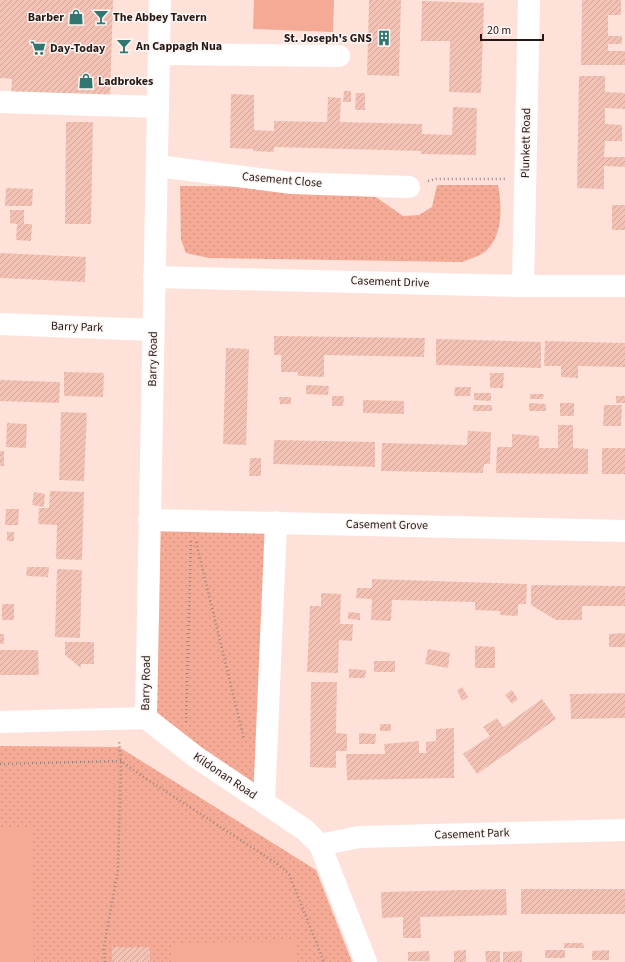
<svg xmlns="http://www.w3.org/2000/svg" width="625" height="962" viewBox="0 0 625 962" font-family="'Source Sans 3',sans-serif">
<defs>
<pattern id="grass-dots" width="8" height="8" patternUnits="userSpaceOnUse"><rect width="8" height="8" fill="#f5aa95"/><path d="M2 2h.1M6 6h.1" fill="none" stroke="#d29280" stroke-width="1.8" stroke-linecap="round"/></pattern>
<pattern id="building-hatch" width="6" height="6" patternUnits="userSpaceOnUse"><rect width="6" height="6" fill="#f4c2b4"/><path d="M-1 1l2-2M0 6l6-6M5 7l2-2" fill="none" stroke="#d1a69a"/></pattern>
</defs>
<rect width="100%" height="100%" fill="#fee2da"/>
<g fill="url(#grass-dots)">
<path d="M437,185H498C502,205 503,233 488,249C483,255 470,259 462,262L209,258L186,253L181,240L180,186L363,188L403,216L419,215L432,207Z"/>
<polygon points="148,520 276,522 263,801 146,718"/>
<polygon points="0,746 119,747 316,870 352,962 0,962"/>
</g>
<g fill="#f5aa95">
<polygon points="254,0 334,0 333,32 253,29"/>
<polygon points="31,827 34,962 0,962 0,828"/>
<polygon points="296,941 296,962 172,962 171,943"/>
</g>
<g fill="url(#building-hatch)">
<polygon points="0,0 113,0 110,99 11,96 12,79 0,78"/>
<polygon points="369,0 401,0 399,76 367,75"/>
<polygon points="582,0 621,0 621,15 608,15 608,36 622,36 622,44 608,44 608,51 625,51 625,65 581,65"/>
<polygon points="422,1 484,3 481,93 449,92 450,41 421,41"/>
<polygon points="579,76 605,76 605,92 625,93 625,109 605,108 605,124 622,125 622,141 605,141 604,157 625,157 625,167 604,166 604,189 577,188"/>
<polygon points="344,91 351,91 351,102 343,102"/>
<polygon points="356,93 365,93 365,110 355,110"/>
<polygon points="231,94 254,95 254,130 274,131 274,121 327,122 328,97 341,98 340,122 422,124 422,134 452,135 453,107 477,108 476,155 421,154 421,151 274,147 274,152 253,151 253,149 230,148"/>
<polygon points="66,122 93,122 91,224 65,224"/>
<polygon points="6,188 33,189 32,206 5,206"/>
<rect x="612" y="205" width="13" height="25"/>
<polygon points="10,210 24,210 24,224 32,224 31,241 16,240 17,224 10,223"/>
<polygon points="0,253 86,257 85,282 0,278"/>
<polygon points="274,336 425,338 424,357 324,355 324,377 298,376 298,372 281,372 281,355 274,355"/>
<polygon points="436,339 541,342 541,368 436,365"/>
<polygon points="545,341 625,343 625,367 578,366 578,378 561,377 561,366 544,366"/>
<polygon points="226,348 249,349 246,445 223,444"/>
<polygon points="64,372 104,373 103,397 64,396"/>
<polygon points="490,373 504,373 503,388 490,388"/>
<polygon points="0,380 60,382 59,403 0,401"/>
<polygon points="306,385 329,386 328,395 306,394"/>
<polygon points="455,387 471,387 470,396 454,396"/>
<polygon points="474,393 491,393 491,401 474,400"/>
<polygon points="530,394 544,394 543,399 530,399"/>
<polygon points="332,396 344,396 343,406 332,406"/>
<rect x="616" y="396" width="9" height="7"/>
<polygon points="279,397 291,397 291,404 280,404"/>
<polygon points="363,400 404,401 404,414 363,413"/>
<polygon points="529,403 546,404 546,411 529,411"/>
<rect x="560" y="403" width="14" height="13"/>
<rect x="473" y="405" width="19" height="6"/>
<polygon points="604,405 622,405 621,426 603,426"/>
<polygon points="61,412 87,413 84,481 59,480"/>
<polygon points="7,423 27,424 26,448 6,447"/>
<polygon points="558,425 573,425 573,448 588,449 588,474 496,473 497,447 512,447 512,434 539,436 539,448 558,448"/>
<polygon points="468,431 491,432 490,464 484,464 483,473 381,471 382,443 467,445"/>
<polygon points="274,440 375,442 375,467 273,464"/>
<rect x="602" y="448" width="23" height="26"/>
<rect x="0" y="451" width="4" height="15"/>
<polygon points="250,458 261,458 261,476 249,476"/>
<polygon points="50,491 84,492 82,560 56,559 57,525 38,524 39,508 49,508"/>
<polygon points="34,492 45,494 44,507 32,505"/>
<polygon points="6,509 19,509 18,525 5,525"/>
<rect x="7" y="532" width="7" height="9"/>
<polygon points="27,567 49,567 48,577 26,576"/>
<polygon points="57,569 82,570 80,638 55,637"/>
<polygon points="372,579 527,584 526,604 518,604 518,616 500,615 500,611 475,610 475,602 392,600 391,621 371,620 372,599 356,598 357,588 372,588"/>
<polygon points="531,585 625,586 625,606 582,606 582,620 556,620 531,605"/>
<polygon points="321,593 341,594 340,624 353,624 352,641 339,640 338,673 307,672 310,606 321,606"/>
<rect x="2" y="604" width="12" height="16"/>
<polygon points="348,612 360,613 360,620 348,619"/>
<polygon points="625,633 625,647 609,647 609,634"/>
<rect x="0" y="634" width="4" height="10"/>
<polygon points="65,642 94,642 94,664 81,664 81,668 65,655"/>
<polygon points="475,646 495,647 495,668 475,668"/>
<polygon points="428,649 450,653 448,668 425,664"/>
<polygon points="0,650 38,650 39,675 0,675"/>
<rect x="374" y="661" width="21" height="11"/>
<polygon points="349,669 366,670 365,678 349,678"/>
<polygon points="311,682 337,682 336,733 347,734 347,751 336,751 336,768 310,767"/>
<polygon points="462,687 468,697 462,701 457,690"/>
<polygon points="512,690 518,699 512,704 505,695"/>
<polygon points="625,693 625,718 571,719 570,694"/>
<polygon points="542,699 556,719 477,774 463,754 490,736 483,727 497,718 503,727"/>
<rect x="380" y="724" width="11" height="7"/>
<polygon points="454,728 454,778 347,780 346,754 385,754 384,744 419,741 419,753 426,753 426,742 436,741 436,729"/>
<polygon points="359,733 376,734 375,744 359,744"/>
<polygon points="506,889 507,915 420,917 421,938 403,938 403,917 382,918 381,892"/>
<rect x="521" y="889" width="104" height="25"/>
<polygon points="564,943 583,943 584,948 564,948"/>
<rect x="112" y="947" width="38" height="15"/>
<polygon points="466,950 466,962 454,962 454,951"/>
<rect x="545" y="950" width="20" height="8"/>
<polygon points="609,950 609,960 592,960 592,951"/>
<polygon points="429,951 430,961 408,961 408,952"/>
<polygon points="485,951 500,951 500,962 486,962"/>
<polygon points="522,951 522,962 503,962 503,952"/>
</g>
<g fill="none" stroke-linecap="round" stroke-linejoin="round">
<g stroke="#9a857f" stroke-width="2.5" stroke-dasharray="1 3" stroke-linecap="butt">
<polyline points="428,181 436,179 505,179"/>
<polyline points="196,542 244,739"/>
<polyline points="186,722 191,541"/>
<polyline points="0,764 121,761 142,776 276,863 289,874 324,962"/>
<polyline points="105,962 104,947 118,870 121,761 119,741"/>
</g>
<g stroke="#fff" stroke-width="22">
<polyline points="159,54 339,56"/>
<polyline points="0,102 158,107"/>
<polyline points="157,166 292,183 409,187"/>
<polyline points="154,277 523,286 625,286"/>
<polyline points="523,286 529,0"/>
<polyline points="0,324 153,330"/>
<polyline points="149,520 625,531"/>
<polyline points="146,718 160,0"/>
<polyline points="0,722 146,718 196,757 305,830 320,845 366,962"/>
<polyline points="264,802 276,522"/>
<polyline points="320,845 359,837 625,830"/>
</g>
</g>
<defs>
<g id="shop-bare" transform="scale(1.2)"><path d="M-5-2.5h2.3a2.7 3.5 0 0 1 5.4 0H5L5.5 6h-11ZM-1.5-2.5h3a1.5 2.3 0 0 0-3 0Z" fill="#2f7770" stroke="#fcf5f3" stroke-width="2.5" paint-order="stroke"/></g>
<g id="bar-bare" transform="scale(1.2)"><path d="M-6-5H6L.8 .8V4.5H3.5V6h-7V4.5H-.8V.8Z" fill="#2f7770" stroke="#fcf5f3" stroke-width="2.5" paint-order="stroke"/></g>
<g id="building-bare" transform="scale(1.2)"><path d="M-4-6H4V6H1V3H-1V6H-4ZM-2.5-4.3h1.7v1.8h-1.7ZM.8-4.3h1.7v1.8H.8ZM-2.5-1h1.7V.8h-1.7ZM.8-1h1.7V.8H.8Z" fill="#2f7770" stroke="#fcf5f3" stroke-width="2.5" paint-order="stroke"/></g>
<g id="supermarket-bare" transform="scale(1.2)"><path d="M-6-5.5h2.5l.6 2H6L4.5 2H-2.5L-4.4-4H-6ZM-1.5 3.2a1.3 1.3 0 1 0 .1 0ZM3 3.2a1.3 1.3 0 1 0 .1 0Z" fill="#2f7770" stroke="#fcf5f3" stroke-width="2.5" paint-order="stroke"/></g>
</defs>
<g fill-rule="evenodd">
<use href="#shop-bare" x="76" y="17"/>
<use href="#bar-bare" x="101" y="17"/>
<use href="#building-bare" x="384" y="38"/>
<use href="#bar-bare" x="124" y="46"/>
<use href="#supermarket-bare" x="38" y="48"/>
<use href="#shop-bare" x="86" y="81"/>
</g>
<g text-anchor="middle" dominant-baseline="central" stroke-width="3" stroke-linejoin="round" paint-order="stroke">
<g font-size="12" font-weight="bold" fill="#251915" stroke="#fcf5f3" text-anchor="start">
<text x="64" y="17" text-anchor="end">Barber</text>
<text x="113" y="17">The Abbey Tavern</text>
<text x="372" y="38" text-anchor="end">St. Joseph's GNS</text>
<text x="136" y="46">An Cappagh Nua</text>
<text x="50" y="48">Day-Today</text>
<text x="98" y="81">Ladbrokes</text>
</g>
<g font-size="12" fill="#251915" stroke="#fcf5f3">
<text transform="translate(526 143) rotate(-89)">Plunkett Road</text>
<text transform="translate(282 180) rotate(5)">Casement Close</text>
<text transform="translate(390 282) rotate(2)">Casement Drive</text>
<text transform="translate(77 327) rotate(2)">Barry Park</text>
<text transform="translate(153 359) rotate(-89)">Barry Road</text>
<text transform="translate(387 525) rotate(1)">Casement Grove</text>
<text transform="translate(146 683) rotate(-89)">Barry Road</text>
<text transform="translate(225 776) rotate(34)">Kildonan Road</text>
<text transform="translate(472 834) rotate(-2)">Casement Park</text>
</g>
</g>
<path d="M481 34v6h62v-6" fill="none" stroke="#251915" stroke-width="2"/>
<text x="487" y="34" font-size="12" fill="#251915" stroke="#fcf5f3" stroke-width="3" paint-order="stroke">20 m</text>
</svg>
